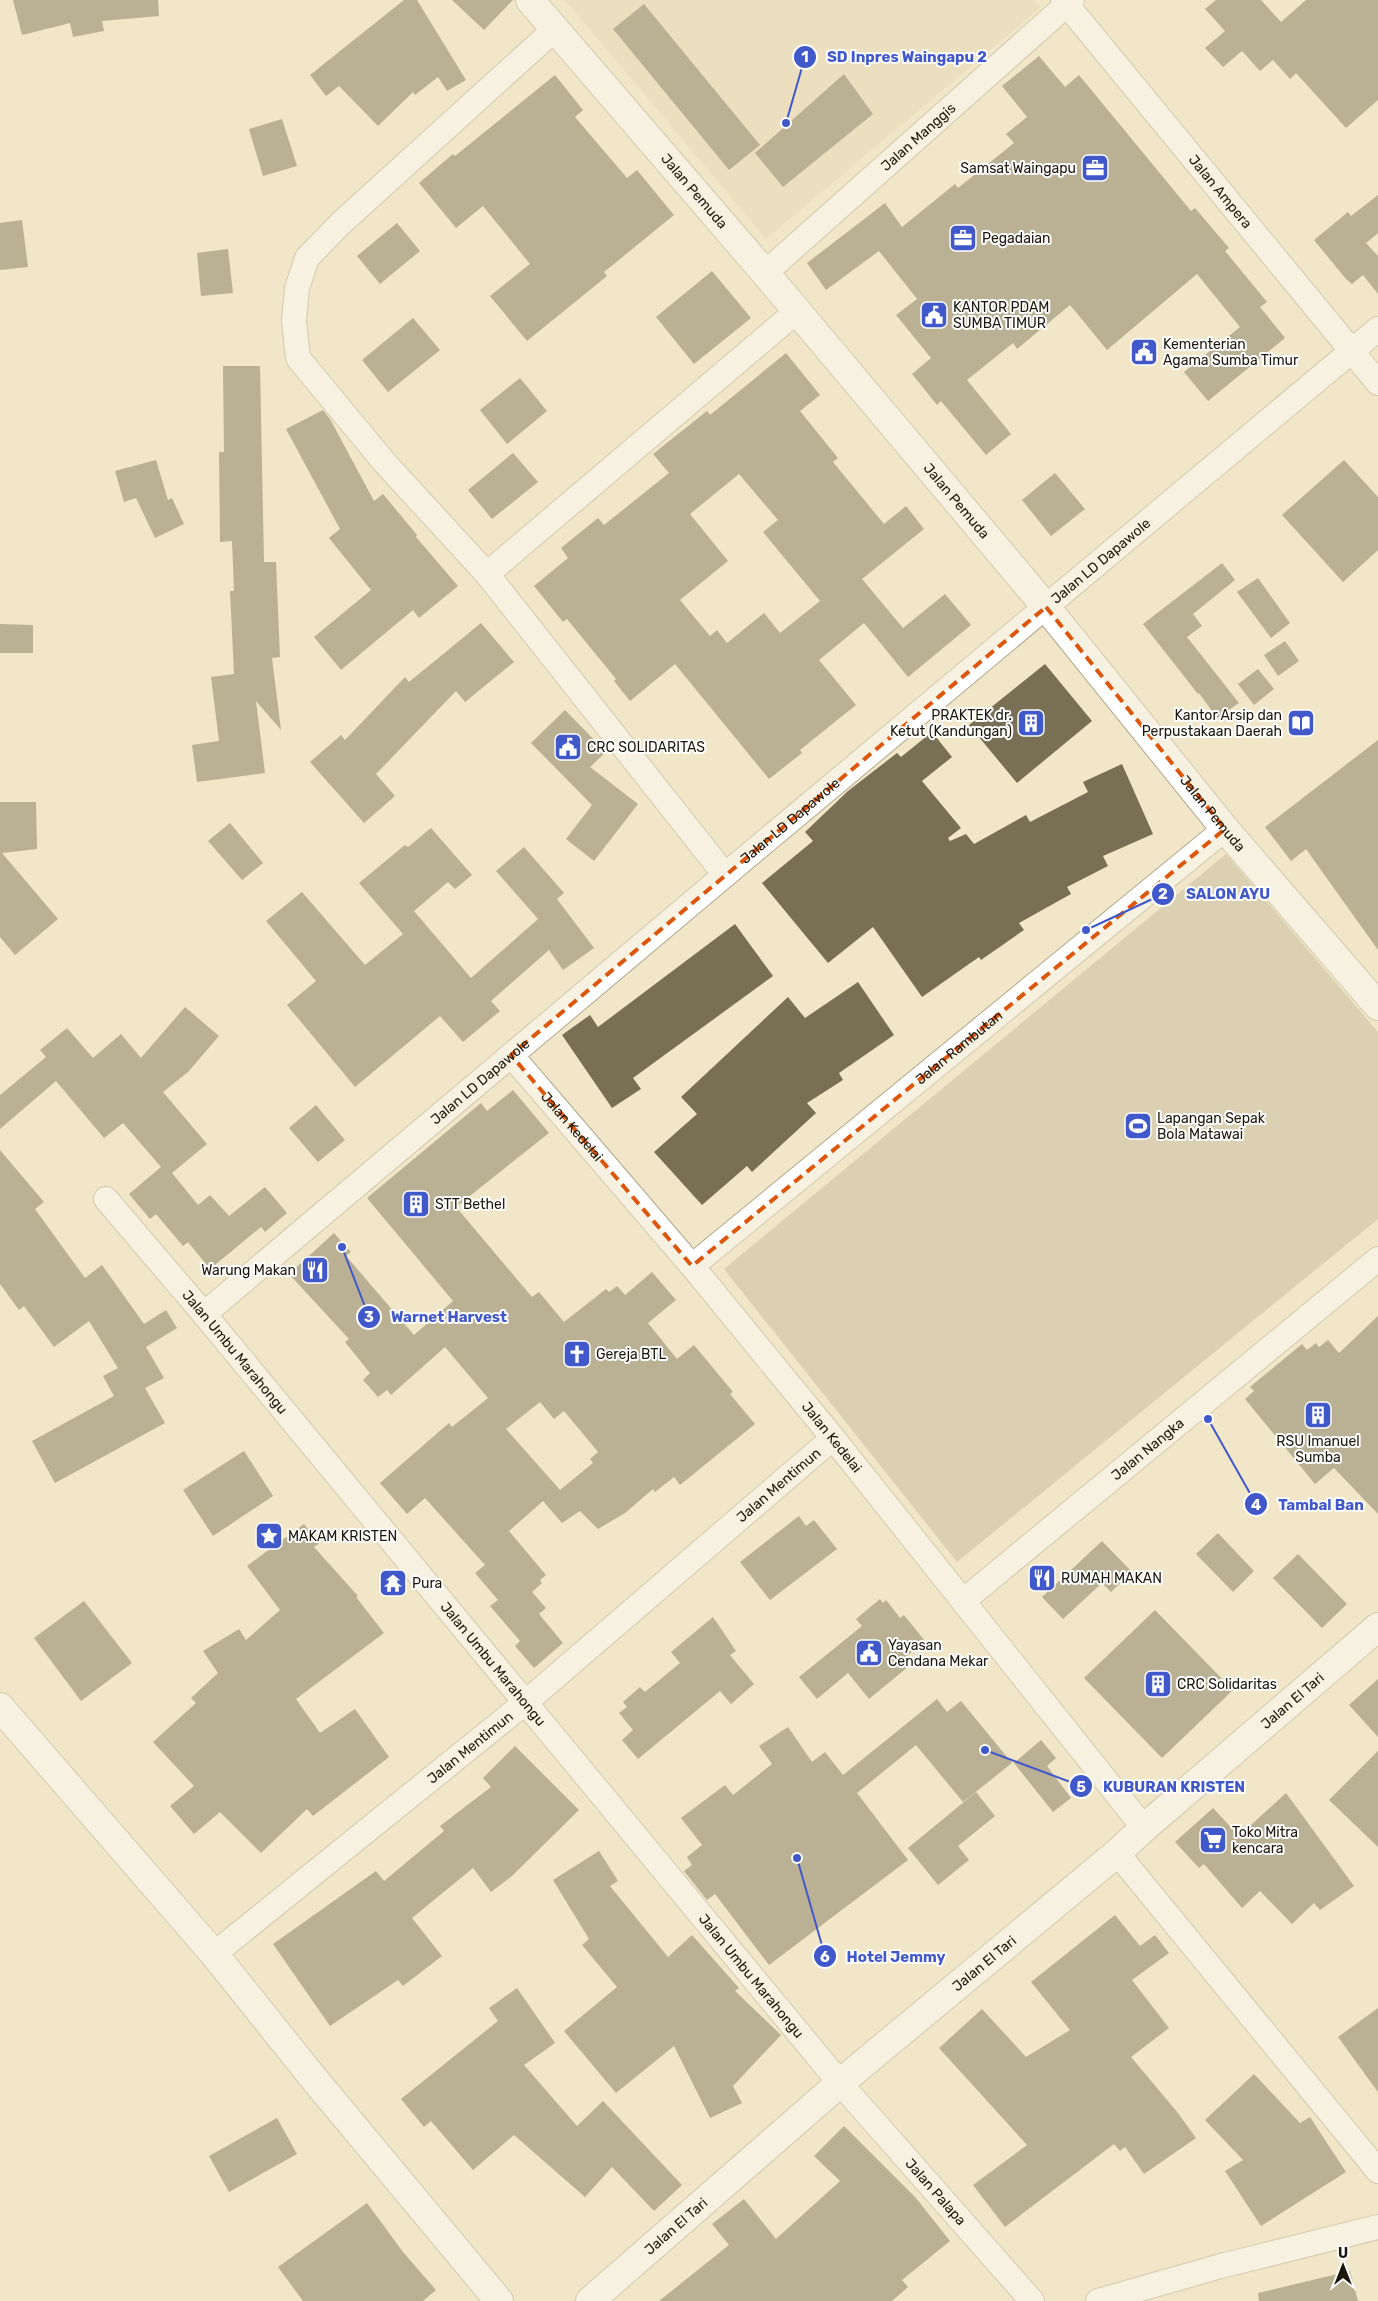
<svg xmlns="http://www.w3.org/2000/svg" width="1378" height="2301" viewBox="0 0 1378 2301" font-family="Rubik,sans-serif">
<rect width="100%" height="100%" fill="#f1e6c8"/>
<polygon fill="#e6d8b5" points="565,0 1033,0 1040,8 766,239"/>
<polygon fill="#c2b695" points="1226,854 1378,1032 1378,1219 957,1562 724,1269"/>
<g fill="#796f55" fill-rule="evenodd">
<polygon points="13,0 158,0 159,16 102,21 104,31 73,37 70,23 22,35"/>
<polygon points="404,0 417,0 466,80 447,91 438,77 415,95 413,92 378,126 339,86 326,96 310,75"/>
<polygon points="452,0 513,0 484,30"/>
<polygon points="1216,0 1261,0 1281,22 1306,0 1378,0 1378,100 1346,128 1296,73 1290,79 1273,60 1260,71 1242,51 1223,67 1205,48 1225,31 1205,9"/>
<polygon points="644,4 760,145 729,170 613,29"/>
<polygon points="1039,56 1065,87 1079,75 1191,211 1195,208 1229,248 1225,251 1267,302 1260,307 1285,338 1208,401 1184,372 1240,327 1197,274 1107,350 1070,305 1017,349 1013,343 967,380 1011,434 986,455 941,401 937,405 912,374 931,358 896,315 917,299 879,251 826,290 807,263 885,203 902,227 955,184 958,188 1014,143 1006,134 1027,117 1002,86"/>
<polygon points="844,74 873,114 783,187 755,153"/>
<polygon points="555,75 583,110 575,117 627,178 637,170 674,215 604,272 607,276 527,341 490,296 530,264 483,206 456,228 419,183 453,154 455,156"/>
<polygon points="282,119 297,166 263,176 249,129"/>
<polygon points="1378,195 1378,233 1366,243 1378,256 1378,294 1363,275 1352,284 1346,279 1314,240 1348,212 1351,216"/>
<polygon points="22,220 28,267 0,270 0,223"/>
<polygon points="397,223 420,251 380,284 357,256"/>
<polygon points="228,249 233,293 201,296 197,253"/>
<polygon points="712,271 751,318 694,364 656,317"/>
<polygon points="413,318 440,350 388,392 362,360"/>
<path d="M786,353L820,395L800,411L838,458L833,462L884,524L906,506L924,529L862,579L903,628L945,594L971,625L908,677L864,623L819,660L856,705L800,750L802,753L769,779L675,664L630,701L614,681L616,679L567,619L563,622L534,586L568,558L561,548L598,518L604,525L669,473L653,454L707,411L710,415ZM739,474L778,520L763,532L820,601L780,633L764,613L727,643L717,630L710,636L680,600L728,561L690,514Z"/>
<polygon points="223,366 260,366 264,562 276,562 280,657 272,658 281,730 256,701 265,773 197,782 192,745 219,741 211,677 234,674 230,591 234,591 232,541 220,542 219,452 224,452"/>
<polygon points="520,378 547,411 507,444 480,410"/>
<polygon points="323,410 330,419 374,501 383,494 417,535 416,537 458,586 419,618 413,610 341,670 314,637 371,590 329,538 340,529 286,429"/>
<polygon points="513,453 538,482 492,519 468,490"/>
<polygon points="156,460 168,500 172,498 184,524 155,538 136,498 124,502 115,471"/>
<polygon points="1344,460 1378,497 1378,550 1343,582 1282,515"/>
<polygon points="1055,473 1085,509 1051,536 1022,500"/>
<polygon points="1222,563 1235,580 1193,614 1202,626 1187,637 1239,703 1217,718 1199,693 1198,694 1143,624"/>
<polygon points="1258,578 1290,623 1271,638 1237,592"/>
<polygon points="481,623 514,662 465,702 456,691 376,774 395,796 364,823 310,762 341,735 345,740 405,677 409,682"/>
<polygon points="0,624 33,625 33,653 0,653"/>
<polygon points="1285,641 1299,661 1278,676 1264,655"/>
<polygon points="1045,664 1092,721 1017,783 969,725"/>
<polygon points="1258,669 1274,689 1254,705 1238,684"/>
<polygon points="565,710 606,752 590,767 638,804 594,861 566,839 592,805 531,743"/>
<polygon points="932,732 952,757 922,781 961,828 948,838 950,841 966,834 974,844 1026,815 1030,822 1088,792 1083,782 1122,764 1153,834 1103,856 1108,866 1067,887 1071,894 1019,923 1024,930 981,960 979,957 922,997 873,927 828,963 762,883 813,841 805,832 848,791 897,753 901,757"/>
<polygon points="1378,740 1378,950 1306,849 1291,861 1265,827"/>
<polygon points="0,802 36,802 37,849 2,853 58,919 15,955 0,937"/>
<polygon points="230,823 263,863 242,880 208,841"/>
<polygon points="431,828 472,875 455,889 448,882 414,911 471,978 538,919 496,871 524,847 564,893 557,899 594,948 563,970 549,950 491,1001 500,1011 463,1042 440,1016 355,1087 287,1005 316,981 266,921 302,892 365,965 403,934 359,883 405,845 408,847"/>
<polygon points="735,924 773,976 633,1078 641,1089 612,1108 562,1035 590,1015 598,1027"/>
<polygon points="858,982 894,1035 839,1073 843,1080 807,1103 816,1113 752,1172 747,1166 702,1205 654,1152 697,1114 681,1097 788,997 805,1018"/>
<polygon points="185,1007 219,1036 188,1072 163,1092 207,1144 172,1173 198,1205 210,1195 229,1216 265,1187 287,1213 265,1232 261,1227 210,1269 188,1242 183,1246 156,1214 150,1219 129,1194 161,1167 123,1123 104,1138 56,1081 0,1129 0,1095 46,1057 40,1050 67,1028 93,1058 121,1034 141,1058"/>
<path d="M513,1090L549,1133L456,1207L532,1297L539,1292L564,1322L606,1289L609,1292L617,1286L625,1295L652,1272L676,1300L648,1323L677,1359L694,1345L733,1392L730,1394L755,1424L680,1485L674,1477L655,1492L653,1489L625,1513L598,1529L580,1511L562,1523L543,1501L509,1531L546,1575L540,1580L542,1583L532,1592L546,1608L539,1614L563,1643L534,1668L515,1646L520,1641L490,1606L498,1600L475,1573L485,1565L425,1498L407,1514L380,1483L449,1423L452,1427L488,1398L445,1347L391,1395L387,1390L378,1397L363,1380L370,1373L345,1342L349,1339L289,1274L334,1233L351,1252L346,1256L414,1335L453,1301L367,1198L481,1103L487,1111ZM540,1402L554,1419L564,1411L598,1452L590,1459L593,1463L560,1490L506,1429Z"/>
<polygon points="316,1105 345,1140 318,1162 289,1128"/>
<polygon points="0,1150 44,1202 35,1209 85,1278 102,1265 144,1324 166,1310 177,1328 146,1347 164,1378 145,1388 165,1423 55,1483 32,1441 114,1396 103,1376 118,1368 89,1321 54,1347 24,1306 19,1310 0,1284"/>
<polygon points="1378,1316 1378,1514 1334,1468 1315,1484 1245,1399 1254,1391 1250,1387 1302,1344 1307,1350 1316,1343 1319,1347 1328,1340 1339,1353"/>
<polygon points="244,1451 273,1496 213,1536 183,1490"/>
<polygon points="799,1516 806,1526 814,1520 837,1549 770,1600 740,1562"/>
<polygon points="304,1524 319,1544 314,1547 358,1596 356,1597 384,1633 296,1699 320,1733 355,1709 389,1757 313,1816 307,1809 261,1853 220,1812 194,1834 170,1806 194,1786 153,1742 196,1703 191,1698 218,1673 203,1651 239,1629 246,1640 280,1610 247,1566"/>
<polygon points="1218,1533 1254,1571 1233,1592 1196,1554"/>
<polygon points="1102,1541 1132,1572 1111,1592 1102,1583 1063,1619 1042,1597"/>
<polygon points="1298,1554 1347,1604 1322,1628 1273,1578"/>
<polygon points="880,1599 883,1603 886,1600 900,1618 904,1615 925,1641 903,1659 909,1666 869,1699 848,1673 817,1699 799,1677 862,1626 856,1619"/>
<polygon points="84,1601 132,1663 81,1701 34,1638"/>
<polygon points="1155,1610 1233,1690 1162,1758 1084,1678"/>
<polygon points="713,1617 736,1651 730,1655 754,1684 731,1704 720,1691 638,1759 622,1740 633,1730 619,1713 627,1707 623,1702 640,1687 645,1692 680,1663 671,1652"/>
<polygon points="1378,1679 1378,1737 1349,1705"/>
<polygon points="937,1699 947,1712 961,1701 1012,1763 963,1802 916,1745 857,1793 908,1860 769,1965 715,1894 707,1900 684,1871 692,1865 687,1857 702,1845 681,1818 725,1785 733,1795 772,1764 759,1746 788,1727 812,1762 825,1752 843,1775"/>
<polygon points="1041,1740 1056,1758 1047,1766 1071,1798 1053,1812 1014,1763"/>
<polygon points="515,1746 579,1810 512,1876 491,1892 473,1868 412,1918 442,1956 403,1986 398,1980 330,2026 273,1944 376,1871 384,1881 444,1831 440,1826 491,1787 483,1778"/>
<polygon points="1378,1751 1378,1847 1329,1800"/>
<polygon points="976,1792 995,1816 958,1846 969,1860 938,1885 908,1848"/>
<polygon points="1286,1793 1354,1886 1320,1910 1314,1903 1292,1924 1260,1891 1242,1908 1204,1864 1199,1868 1175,1842 1213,1808 1239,1836"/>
<polygon points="599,1851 618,1881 610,1886 668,1957 692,1935 739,1988 735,1991 781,2035 733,2086 742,2103 710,2118 674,2046 616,2093 564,2031 617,1987 582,1945 589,1939 553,1880"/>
<polygon points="1115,1915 1140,1946 1155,1935 1169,1953 1132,1980 1169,2028 1131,2057 1178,2113 1196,2138 1144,2174 1125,2147 1120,2151 1114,2144 1005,2227 973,2185 1027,2145 939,2048 982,2009 1026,2057 1070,2030 1031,1982"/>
<polygon points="517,1988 555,2043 524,2065 577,2126 603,2101 682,2185 654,2211 612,2167 585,2197 514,2135 473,2170 431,2121 424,2127 401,2099 498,2021 489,2008"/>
<polygon points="1378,2008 1378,2092 1338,2037"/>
<polygon points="1254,2074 1300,2123 1310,2117 1346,2172 1261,2226 1225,2171 1243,2160 1205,2120"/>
<polygon points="277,2118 297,2154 229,2192 209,2156"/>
<polygon points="844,2126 916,2198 950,2241 902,2280 908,2287 892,2301 659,2301 729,2245 712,2224 744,2199 776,2239 840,2181 814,2156"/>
<polygon points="367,2203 403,2252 436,2290 423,2301 303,2301 278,2267"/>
<polygon points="1350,2271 1358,2301 1259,2301 1258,2293"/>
</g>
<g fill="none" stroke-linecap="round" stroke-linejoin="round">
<g stroke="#b1a78b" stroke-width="26">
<g id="street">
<path id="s1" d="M1063,0L1378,383"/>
<polyline points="555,29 340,224 307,258 297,288 294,321 298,358 385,463 487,574 725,875"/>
<path id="s2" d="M765,273L1072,0"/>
<polyline points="487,574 797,311"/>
<path id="s3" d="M511,1055L692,1266L833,1438L1144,1828"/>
<path id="s4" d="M106,1199L204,1314L840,2083L1032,2301"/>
<path id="s5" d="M692,1266L1225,829"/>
<path id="s6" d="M204,1314L725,875L1378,329"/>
<path id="s7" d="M963,1601L1378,1259"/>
<polyline points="1117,1853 1378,2171"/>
<path id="s8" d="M214,1954L526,1702L833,1438"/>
<polyline points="1098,2301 1221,2266 1378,2227"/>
</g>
</g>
<g stroke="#b1a78b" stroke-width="30">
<g id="secondary">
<path id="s9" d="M530,0L765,273L1046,607L1225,829L1378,1006"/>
<polyline points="0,1707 214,1954 315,2080 499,2301"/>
<path id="s10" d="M590,2301L840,2083L1117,1853L1144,1828L1378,1627"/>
</g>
</g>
<use href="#street" stroke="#fff" stroke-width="24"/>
<use href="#secondary" stroke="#fff" stroke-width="28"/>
</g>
<path d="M0 0H1378V2301H0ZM1046,607L1225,829L692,1266L511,1055Z" fill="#f1e6c8" fill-opacity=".55" fill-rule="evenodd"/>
<path fill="none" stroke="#de560c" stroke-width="4" stroke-dasharray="10 6" stroke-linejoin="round" d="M1046,607L1225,829L692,1266L511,1055Z"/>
<defs>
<g id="office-square" transform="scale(1.4375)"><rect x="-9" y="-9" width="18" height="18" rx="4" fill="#4158cb" stroke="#fff"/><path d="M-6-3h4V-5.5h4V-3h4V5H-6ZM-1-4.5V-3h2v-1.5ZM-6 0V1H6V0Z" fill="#fff"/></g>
<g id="civic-square" transform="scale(1.4375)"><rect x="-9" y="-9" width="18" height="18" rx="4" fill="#4158cb" stroke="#fff"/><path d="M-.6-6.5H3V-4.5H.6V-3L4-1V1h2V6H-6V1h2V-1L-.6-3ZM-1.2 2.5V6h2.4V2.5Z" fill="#fff"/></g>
<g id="building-square" transform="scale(1.4375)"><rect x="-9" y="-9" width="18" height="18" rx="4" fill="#4158cb" stroke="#fff"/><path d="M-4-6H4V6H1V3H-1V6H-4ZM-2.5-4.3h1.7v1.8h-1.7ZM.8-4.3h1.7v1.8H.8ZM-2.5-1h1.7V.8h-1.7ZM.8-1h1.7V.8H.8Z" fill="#fff"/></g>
<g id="library-square" transform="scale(1.4375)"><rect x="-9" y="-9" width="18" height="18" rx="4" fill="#4158cb" stroke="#fff"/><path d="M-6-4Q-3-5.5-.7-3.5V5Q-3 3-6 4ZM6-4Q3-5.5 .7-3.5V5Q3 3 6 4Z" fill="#fff"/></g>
<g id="stadium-square" transform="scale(1.4375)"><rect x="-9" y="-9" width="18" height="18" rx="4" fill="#4158cb" stroke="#fff"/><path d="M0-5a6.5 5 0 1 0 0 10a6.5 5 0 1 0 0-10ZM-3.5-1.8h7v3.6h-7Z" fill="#fff"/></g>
<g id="restaurant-square" transform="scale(1.4375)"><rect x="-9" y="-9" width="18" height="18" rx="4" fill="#4158cb" stroke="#fff"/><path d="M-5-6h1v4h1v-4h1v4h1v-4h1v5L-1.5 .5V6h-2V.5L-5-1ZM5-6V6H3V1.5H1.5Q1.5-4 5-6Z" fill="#fff"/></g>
<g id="church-square" transform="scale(1.4375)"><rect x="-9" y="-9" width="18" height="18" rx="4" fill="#4158cb" stroke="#fff"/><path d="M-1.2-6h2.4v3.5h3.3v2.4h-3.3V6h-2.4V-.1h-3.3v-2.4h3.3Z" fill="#fff"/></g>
<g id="sight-square" transform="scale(1.4375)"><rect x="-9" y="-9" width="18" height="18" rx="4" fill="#4158cb" stroke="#fff"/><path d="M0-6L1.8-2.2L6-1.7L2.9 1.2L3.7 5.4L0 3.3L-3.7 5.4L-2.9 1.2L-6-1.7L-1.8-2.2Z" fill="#fff"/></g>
<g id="temple-square" transform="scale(1.4375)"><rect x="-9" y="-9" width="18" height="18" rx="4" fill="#4158cb" stroke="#fff"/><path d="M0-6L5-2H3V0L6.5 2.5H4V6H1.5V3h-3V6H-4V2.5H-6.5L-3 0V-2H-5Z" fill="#fff"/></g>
<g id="supermarket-square" transform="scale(1.4375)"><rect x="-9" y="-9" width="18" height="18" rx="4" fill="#4158cb" stroke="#fff"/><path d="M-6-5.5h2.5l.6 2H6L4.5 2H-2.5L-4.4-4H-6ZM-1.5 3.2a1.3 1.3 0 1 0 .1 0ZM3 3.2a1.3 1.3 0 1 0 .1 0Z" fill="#fff"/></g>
</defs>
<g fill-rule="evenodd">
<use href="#office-square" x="1095" y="168"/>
<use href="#office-square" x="963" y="238"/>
<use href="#civic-square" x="934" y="315"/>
<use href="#civic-square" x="1144" y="352"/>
<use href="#building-square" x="1031" y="723"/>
<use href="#library-square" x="1301" y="723"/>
<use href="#civic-square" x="568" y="747"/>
<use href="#stadium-square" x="1138" y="1126"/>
<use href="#building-square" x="416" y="1204"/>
<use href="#restaurant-square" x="315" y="1270"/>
<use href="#church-square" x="577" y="1354"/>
<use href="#building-square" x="1318" y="1415"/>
<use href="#sight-square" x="269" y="1536"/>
<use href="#restaurant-square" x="1042" y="1578"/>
<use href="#temple-square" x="393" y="1583"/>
<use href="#civic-square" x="869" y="1653"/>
<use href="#building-square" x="1158" y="1684"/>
<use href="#supermarket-square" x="1213" y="1840"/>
</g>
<g text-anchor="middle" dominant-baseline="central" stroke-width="4" stroke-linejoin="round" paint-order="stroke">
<g font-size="14" fill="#1b170c" stroke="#fff">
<text stroke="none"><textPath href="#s2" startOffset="205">Jalan Manggis</textPath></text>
<text stroke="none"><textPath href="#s1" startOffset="248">Jalan Ampera</textPath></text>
<text stroke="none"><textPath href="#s9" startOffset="252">Jalan Pemuda</textPath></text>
<text stroke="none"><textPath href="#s9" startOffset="658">Jalan Pemuda</textPath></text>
<text stroke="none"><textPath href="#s6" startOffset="1171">Jalan LD Dapawole</textPath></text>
<text stroke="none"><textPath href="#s9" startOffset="1062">Jalan Pemuda</textPath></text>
<text stroke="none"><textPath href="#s6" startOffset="766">Jalan LD Dapawole</textPath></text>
<text stroke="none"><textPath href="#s5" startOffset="345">Jalan Rambutan</textPath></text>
<text stroke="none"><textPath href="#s6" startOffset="361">Jalan LD Dapawole</textPath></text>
<text stroke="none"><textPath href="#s3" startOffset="94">Jalan Kedelai</textPath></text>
<text stroke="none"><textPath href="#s4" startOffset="200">Jalan Umbu Marahongu</textPath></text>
<text stroke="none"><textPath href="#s3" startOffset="499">Jalan Kedelai</textPath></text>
<text stroke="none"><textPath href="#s7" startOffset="239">Jalan Nangka</textPath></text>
<text stroke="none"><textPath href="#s8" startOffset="734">Jalan Mentimun</textPath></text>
<text stroke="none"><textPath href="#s4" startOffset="605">Jalan Umbu Marahongu</textPath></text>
<text stroke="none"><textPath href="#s10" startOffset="924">Jalan El Tari</textPath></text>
<text stroke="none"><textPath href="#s8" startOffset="329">Jalan Mentimun</textPath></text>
<text stroke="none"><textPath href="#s10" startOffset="519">Jalan El Tari</textPath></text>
<text stroke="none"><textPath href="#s4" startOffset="1010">Jalan Umbu Marahongu</textPath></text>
<text stroke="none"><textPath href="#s4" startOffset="1294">Jalan Palapa</textPath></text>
<text stroke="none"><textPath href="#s10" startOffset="114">Jalan El Tari</textPath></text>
</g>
<g font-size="14" fill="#1b170c" stroke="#fff" text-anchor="start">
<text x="1076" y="168" text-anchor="end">Samsat Waingapu</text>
<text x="982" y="238">Pegadaian</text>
<text x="953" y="307">KANTOR PDAM<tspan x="953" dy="16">SUMBA TIMUR</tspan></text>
<text x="1163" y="344">Kementerian<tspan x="1163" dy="16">Agama Sumba Timur</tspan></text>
<text x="1012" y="715" text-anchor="end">PRAKTEK dr.<tspan x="1012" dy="16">Ketut (Kandungan)</tspan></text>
<text x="1282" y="715" text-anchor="end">Kantor Arsip dan<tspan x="1282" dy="16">Perpustakaan Daerah</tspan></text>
<text x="587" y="747">CRC SOLIDARITAS</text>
<text x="1157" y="1118">Lapangan Sepak<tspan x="1157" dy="16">Bola Matawai</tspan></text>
<text x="435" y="1204">STT Bethel</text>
<text x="296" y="1270" text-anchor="end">Warung Makan</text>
<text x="596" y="1354">Gereja BTL</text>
<text x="1318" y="1441" text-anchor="middle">RSU Imanuel<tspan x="1318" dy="16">Sumba</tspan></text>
<text x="288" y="1536">MAKAM KRISTEN</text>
<text x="1061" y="1578">RUMAH MAKAN</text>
<text x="412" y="1583">Pura</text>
<text x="888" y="1645">Yayasan<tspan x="888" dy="16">Cendana Mekar</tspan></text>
<text x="1177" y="1684">CRC Solidaritas</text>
<text x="1232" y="1832">Toko Mitra<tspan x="1232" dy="16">kencara</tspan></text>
</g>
</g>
<path fill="none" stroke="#4158cb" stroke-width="2" d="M786 123L805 57M1086 930L1163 894M342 1247L369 1317M1208 1419L1256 1504M985 1750L1081 1786M797 1858L825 1956"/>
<g fill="#4158cb" stroke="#fff" stroke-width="2">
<circle cx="786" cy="123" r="5"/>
<circle cx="1086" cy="930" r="5"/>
<circle cx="342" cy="1247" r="5"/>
<circle cx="1208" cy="1419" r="5"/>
<circle cx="985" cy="1750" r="5"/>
<circle cx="797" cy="1858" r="5"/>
<circle cx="805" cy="57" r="12"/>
<circle cx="1163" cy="894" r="12"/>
<circle cx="369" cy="1317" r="12"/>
<circle cx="1256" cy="1504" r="12"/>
<circle cx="1081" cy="1786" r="12"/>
<circle cx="825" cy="1956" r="12"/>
</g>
<g font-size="15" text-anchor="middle" font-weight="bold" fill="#fff">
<text x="805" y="62">1</text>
<text x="1163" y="899">2</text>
<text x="369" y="1322">3</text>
<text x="1256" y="1510">4</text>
<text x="1081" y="1792">5</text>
<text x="825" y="1962">6</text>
</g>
<g font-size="15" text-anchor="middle" font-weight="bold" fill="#4158cb" stroke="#fff" stroke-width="4" stroke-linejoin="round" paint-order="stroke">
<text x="907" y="62">SD Inpres Waingapu 2</text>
<text x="1228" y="899">SALON AYU</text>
<text x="449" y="1322">Warnet Harvest</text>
<text x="1321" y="1510">Tambal Ban</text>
<text x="1174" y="1792">KUBURAN KRISTEN</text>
<text x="896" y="1962">Hotel Jemmy</text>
</g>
<g transform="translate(1343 2266)" stroke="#ffffff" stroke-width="4" paint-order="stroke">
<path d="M0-4L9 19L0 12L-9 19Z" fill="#1b170c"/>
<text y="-8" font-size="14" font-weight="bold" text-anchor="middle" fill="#1b170c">U</text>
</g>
</svg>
